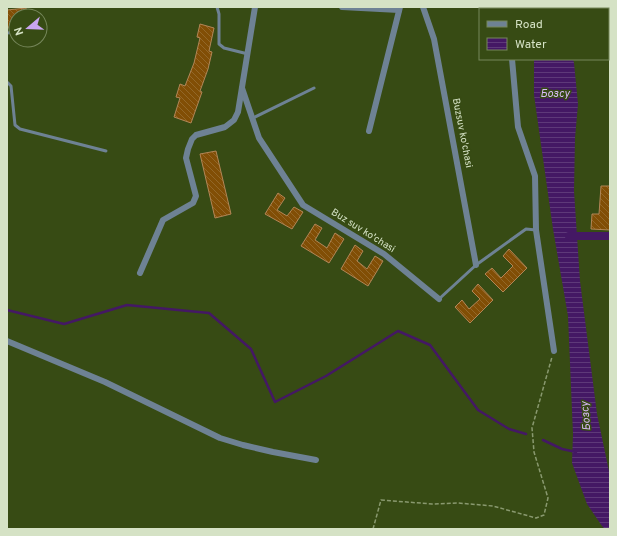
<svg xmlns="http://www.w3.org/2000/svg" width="617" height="536" viewBox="0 0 617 536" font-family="Overpass,sans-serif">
<defs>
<pattern id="water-rules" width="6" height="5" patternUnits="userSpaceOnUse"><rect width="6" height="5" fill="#441864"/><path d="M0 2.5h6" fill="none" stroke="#5e3979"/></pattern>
<pattern id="building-back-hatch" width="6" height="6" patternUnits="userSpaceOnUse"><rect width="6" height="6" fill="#814e05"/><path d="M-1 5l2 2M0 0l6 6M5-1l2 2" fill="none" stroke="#926728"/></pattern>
</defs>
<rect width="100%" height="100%" fill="#374b14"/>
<polygon fill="url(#water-rules)" points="534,59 573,59 574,63 578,104 575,138 574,191 580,281 597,414 610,476 610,529 605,529 602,526 587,504 572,463 573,434 568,316 553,229 534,95"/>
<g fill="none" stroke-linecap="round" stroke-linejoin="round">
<g stroke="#441864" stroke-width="2.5">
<polyline points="7,310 64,324 127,305 209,313 251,349 275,402 326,376 398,331 430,345 478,410 509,429 526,434"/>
<polyline points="543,440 562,449 576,452"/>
</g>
<polyline stroke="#441864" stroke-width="8" points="569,236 610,236"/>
</g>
<g fill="url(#building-back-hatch)" stroke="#b28657">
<polygon points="26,8 27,16 16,16 16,27 7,28 7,10"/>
<polygon points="200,24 214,28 209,51 212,52 208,69 200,91 202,92 191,123 174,117 180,98 176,97 180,84 185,86 194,63 200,38 197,37"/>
<polygon points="216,151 231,214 215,218 200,154"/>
<polygon points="601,186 610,186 610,230 591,229 592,214 599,214"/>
<polygon points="278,193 285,198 277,210 287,216 294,207 303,212 292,229 265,214"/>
<polygon points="315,224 322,228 315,240 327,248 335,233 344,239 329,263 301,246"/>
<polygon points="355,245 363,251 357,261 367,269 375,256 383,261 368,286 341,269"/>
<polygon points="509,249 527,268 503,292 485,274 492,268 501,278 513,266 503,256"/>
<polygon points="478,284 493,300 470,323 455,307 462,300 469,309 480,299 472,291"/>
</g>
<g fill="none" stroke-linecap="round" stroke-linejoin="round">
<polyline stroke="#89996f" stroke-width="1.5" stroke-dasharray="4 2" stroke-linecap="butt" points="373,529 381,500 432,504 458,503 493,506 536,518 544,515 548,498 534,452 532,428 552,357"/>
<g stroke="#6e8294" stroke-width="3">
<polyline points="217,7 219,14 219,44 224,48 248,54"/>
<polyline points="7,33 16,32"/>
<polyline points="7,82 11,86 15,125 20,129 106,151"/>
<polyline points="253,118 314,88"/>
<polyline points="439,299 476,265 526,229 536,230"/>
</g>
<g stroke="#6e8294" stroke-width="6">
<polyline points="342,7 399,10"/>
<polyline points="423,7 434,39 476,265"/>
<polyline points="512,59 518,127 535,176 536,230 554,351"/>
<polyline points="242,88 259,138 303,205 384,254 439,299"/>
<polyline points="369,131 400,7"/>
<polyline points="140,273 163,220 193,203 196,196 186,158 188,149 192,139 196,135 225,127 234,120 238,112 255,7"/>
<polyline points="7,341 105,382 220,438 243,445 273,452 316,460"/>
</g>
</g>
<g text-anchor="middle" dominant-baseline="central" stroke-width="3" stroke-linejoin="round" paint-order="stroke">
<g font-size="10" fill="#d5e2c5" stroke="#374b14">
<text transform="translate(462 133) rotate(79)">Buzsuv ko'chasi</text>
<text transform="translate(363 231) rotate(32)">Buz suv ko'chasi</text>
</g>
<g font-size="11" font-style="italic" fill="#dabbfb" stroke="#374b14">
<text x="555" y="94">Бозсу</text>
<text transform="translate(586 416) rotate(-95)">Бозсу</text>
</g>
</g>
<rect width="617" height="536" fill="none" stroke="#d5e2c5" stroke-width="16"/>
<rect x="479" y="8" width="130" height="52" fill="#374b14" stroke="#76875b"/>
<rect x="487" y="21" width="20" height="6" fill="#6e8294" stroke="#76875b"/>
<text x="515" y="28" font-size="12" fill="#d5e2c5">Road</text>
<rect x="487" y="38" width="20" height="12" fill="url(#water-rules)" stroke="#76875b"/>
<text x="515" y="48" font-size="12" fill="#d5e2c5">Water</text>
<g transform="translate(28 28) rotate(251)"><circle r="19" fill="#374b14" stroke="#76875b"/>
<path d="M0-3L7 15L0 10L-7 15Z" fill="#c9a5ee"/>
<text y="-6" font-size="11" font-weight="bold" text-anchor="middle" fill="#d5e2c5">N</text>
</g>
</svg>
